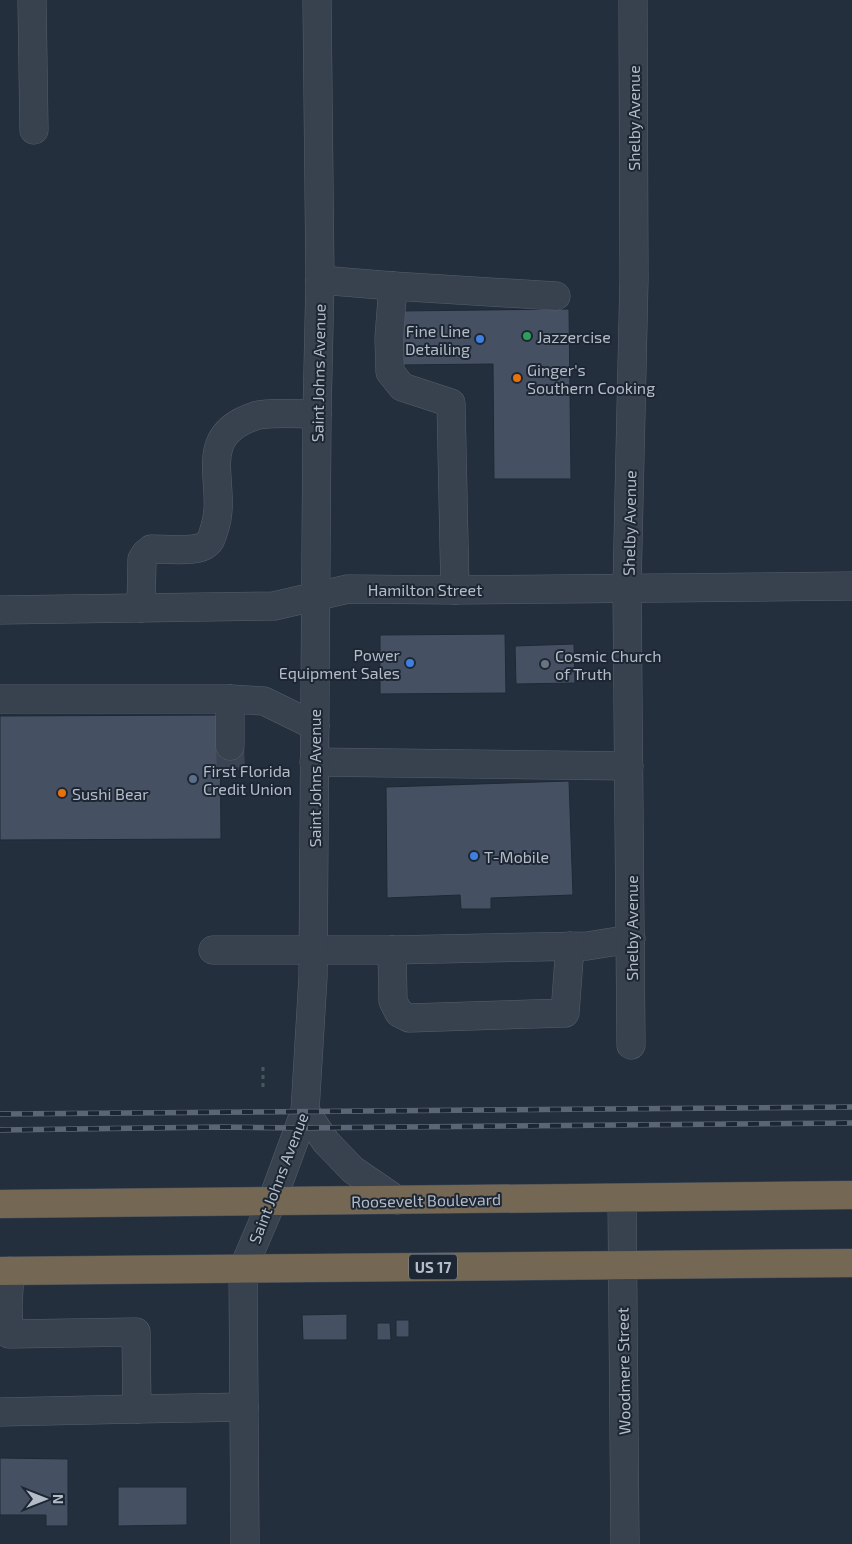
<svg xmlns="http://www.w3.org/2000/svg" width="852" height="1544" viewBox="0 0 852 1544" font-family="'Exo 2',sans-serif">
<rect width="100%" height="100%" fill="#242f3e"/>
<g fill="#455162" stroke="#1f2835">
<polygon points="569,309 571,479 494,479 493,364 400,365 400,311"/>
<polygon points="505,634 506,693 380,694 380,635"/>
<polygon points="574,644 575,683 516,684 515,646"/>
<polygon points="220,715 221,839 0,840 0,716"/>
<polygon points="569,781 573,895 491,898 491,909 461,909 460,895 387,898 386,787"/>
<polygon points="347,1314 347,1340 303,1340 302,1315"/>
<rect x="396" y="1320" width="13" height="17"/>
<polygon points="377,1323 390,1323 391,1340 377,1340"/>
<polygon points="0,1458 68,1459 68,1526 46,1526 46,1515 0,1515"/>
<polygon points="118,1487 187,1487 187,1525 118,1526"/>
</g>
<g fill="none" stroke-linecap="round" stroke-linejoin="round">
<polyline stroke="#3a4453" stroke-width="28" stroke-dasharray="28 14" stroke-linecap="butt" points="230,746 231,770"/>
<g stroke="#565f6c" stroke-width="29">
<g id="minor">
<polyline points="32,0 34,130"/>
<polyline points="320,280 393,286 556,296"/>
<polyline points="393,286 389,338 390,372 402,387 451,403 455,590"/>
<path d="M141,608L142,559L146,553L151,549C164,549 193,552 204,546C211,542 212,537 214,530C230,486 191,437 255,416C266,412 303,414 317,414"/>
<polyline points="0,610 274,606 348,589 455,590 852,586"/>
<polyline points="0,699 230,699 264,701 315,726"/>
<polyline points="230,699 230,746"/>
<polyline points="314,762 629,766"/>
<polyline points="213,950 392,950 587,946 631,939"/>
<polyline points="392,950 393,1001 399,1013 409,1018 565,1013 570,946"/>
<polyline points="631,1045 627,587 634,279 633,0"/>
<polyline points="305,1111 326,1142 353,1170 397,1200"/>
<polyline points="622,1198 625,1544"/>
<polyline points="10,1271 8,1306 9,1334 136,1332 137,1409 244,1407"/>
<polyline points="0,1412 137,1409"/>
<polyline points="245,1544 243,1269 272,1201 305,1111 313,977 317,414 320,280 317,0"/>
</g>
</g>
<g stroke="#434c59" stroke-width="29">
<g id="highway">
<polyline points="0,1204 852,1195"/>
<polyline points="0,1271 852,1263"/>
</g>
</g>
<polyline stroke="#44595c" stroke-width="3" stroke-dasharray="4 4" stroke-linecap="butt" points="263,1067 263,1087"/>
<use href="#minor" stroke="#38414e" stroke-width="28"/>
<use href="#highway" stroke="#746855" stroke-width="28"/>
<g stroke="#5a6575" stroke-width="5.5">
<g id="rail">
<polyline points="0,1114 852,1107"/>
<polyline points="0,1130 222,1127 299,1128 852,1123"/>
</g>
</g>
<use href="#rail" stroke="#1d2633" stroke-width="4" stroke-dasharray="11" stroke-linecap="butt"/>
</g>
<circle fill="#2e9e5b" stroke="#1d2633" stroke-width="2" cx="527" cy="336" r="5"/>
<g fill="#3f7fe0" stroke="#1d2633" stroke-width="2">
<circle cx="480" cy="339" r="5"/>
<circle cx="410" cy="663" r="5"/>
<circle cx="474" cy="856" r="5"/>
</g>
<g fill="#e8710a" stroke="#1d2633" stroke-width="2">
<circle cx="517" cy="378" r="5"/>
<circle cx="62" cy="793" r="5"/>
</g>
<circle fill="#6b7280" stroke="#1d2633" stroke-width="2" cx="545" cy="664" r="5"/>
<circle fill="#5c6f8a" stroke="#1d2633" stroke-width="2" cx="193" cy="779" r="5"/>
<g text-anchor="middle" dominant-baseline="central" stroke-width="4" stroke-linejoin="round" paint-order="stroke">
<rect fill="#1d2633" stroke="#878f9c" stroke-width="1" x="409" y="1254.5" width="48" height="25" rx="4"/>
<g font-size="15" font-weight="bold" fill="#b4bcc9">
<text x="433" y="1267">US 17</text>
</g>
<g font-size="16" fill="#b4bcc9" stroke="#1d2633">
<text transform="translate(633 118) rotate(-90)">Shelby Avenue</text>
<text transform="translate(318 373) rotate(-89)">Saint Johns Avenue</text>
<text transform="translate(629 523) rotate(-89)">Shelby Avenue</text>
<text x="425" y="589">Hamilton Street</text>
<text transform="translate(314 778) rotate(-90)">Saint Johns Avenue</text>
<text transform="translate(631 928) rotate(-90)">Shelby Avenue</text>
<text transform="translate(278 1178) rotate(-69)">Saint Johns Avenue</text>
<text transform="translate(426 1200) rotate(-1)">Roosevelt Boulevard</text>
<text transform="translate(623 1371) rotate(-91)">Woodmere Street</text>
</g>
<g font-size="16" fill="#b4bcc9" stroke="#1d2633" text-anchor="start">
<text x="470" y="330" text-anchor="end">Fine Line<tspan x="470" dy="18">Detailing</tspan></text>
<text x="537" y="336">Jazzercise</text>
<text x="527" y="369">Ginger's<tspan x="527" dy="18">Southern Cooking</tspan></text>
<text x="400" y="654" text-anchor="end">Power<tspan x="400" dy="18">Equipment Sales</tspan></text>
<text x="555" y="655">Cosmic Church<tspan x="555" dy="18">of Truth</tspan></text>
<text x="203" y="770">First Florida<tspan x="203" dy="18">Credit Union</tspan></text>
<text x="72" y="793">Sushi Bear</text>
<text x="484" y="856">T-Mobile</text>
</g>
</g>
<g transform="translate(45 1499) rotate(90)" stroke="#1d2633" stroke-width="4" paint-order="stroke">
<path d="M0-4L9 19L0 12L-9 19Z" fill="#b4bcc9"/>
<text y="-8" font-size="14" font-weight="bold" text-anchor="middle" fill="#b4bcc9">N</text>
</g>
</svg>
